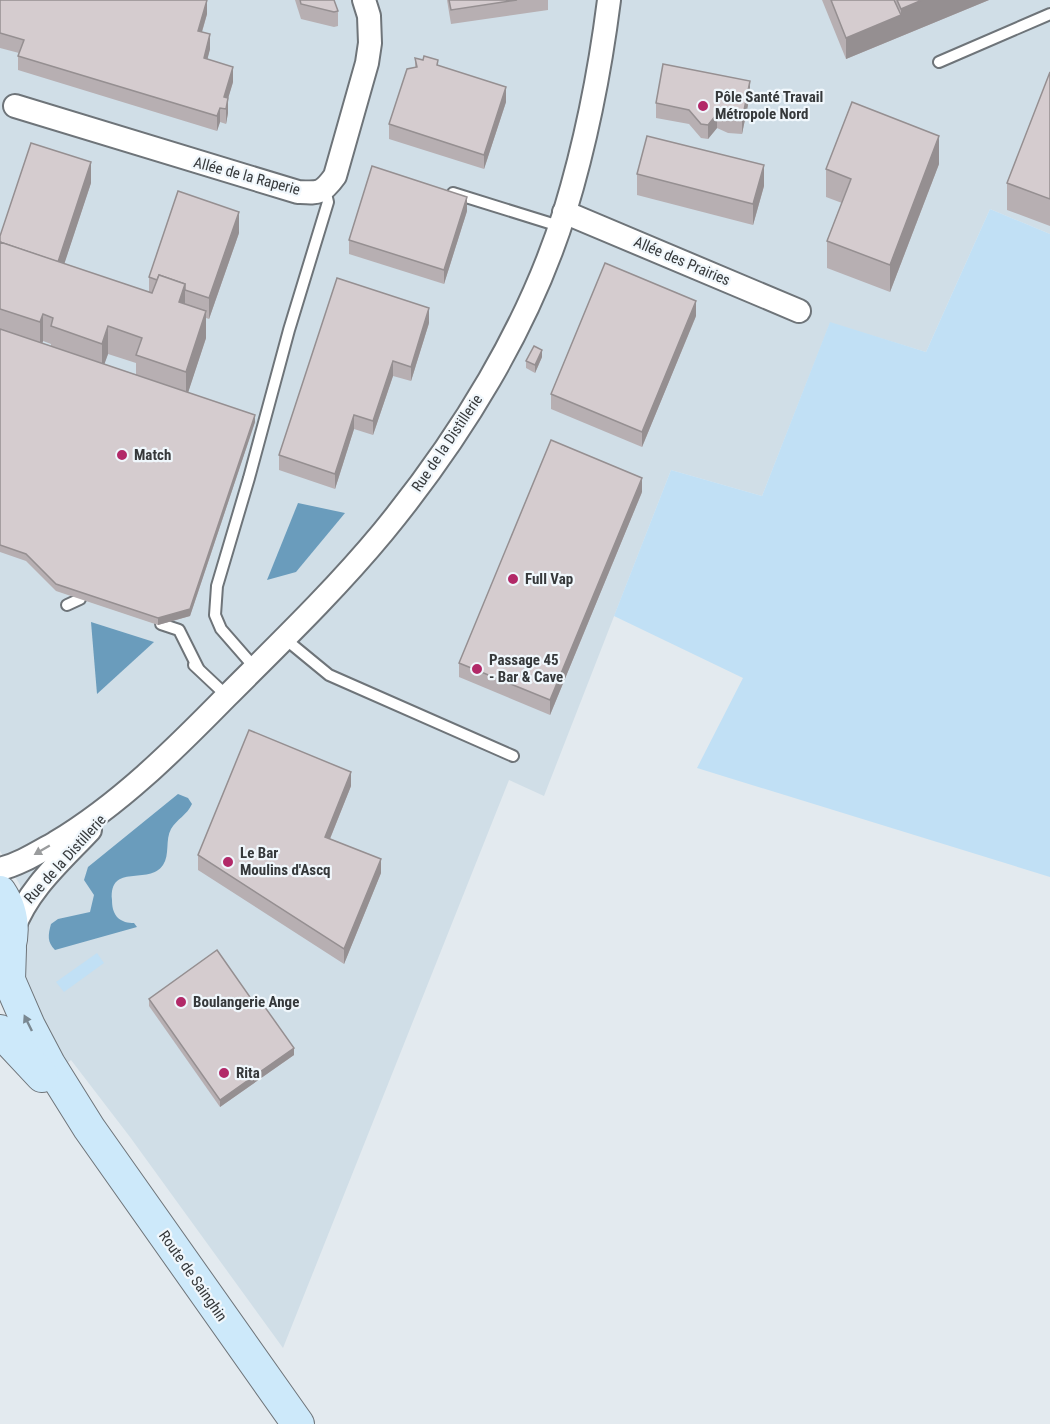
<svg xmlns="http://www.w3.org/2000/svg" width="1050" height="1424" viewBox="0 0 1050 1424" font-family="'Roboto Condensed',sans-serif">
<rect width="100%" height="100%" fill="#e3eaef"/>
<polygon fill="#d0dee7" points="0,0 1050,0 1050,234 990,209 926,352 830,323 762,496 671,470 544,796 509,780 283,1348 130,1137 71,1060 64,1066 16,976 26,921 20,885 0,851"/>
<g fill="#c1e0f5">
<polygon points="990,209 1050,234 1050,877 697,768 743,678 614,616 671,470 762,496 830,322 926,352"/>
<polygon points="97,953 104,963 64,992 56,982"/>
</g>
<g fill="#6a9cbc">
<polygon points="298,503 345,513 296,572 267,580"/>
<polygon points="91,622 154,642 97,694"/>
<path d="M178,794L188,798L192,804C187,815 177,819 171,829C165,840 170,855 163,865C149,886 109,862 112,900C112,906 113,912 117,917C122,922 128,923 134,923L137,927L55,950C47,942 48,935 51,924L58,919L90,912L94,895L84,880L88,867Z"/>
</g>
<g fill="none" stroke-linecap="round" stroke-linejoin="round">
<g stroke="#6e7479" stroke-width="14">
<g id="lane">
<polyline points="939,62 1050,14"/>
<polyline points="453,193 559,226"/>
<polyline points="67,605 80,599"/>
<polyline points="161,624 179,630 198,668"/>
<polyline points="284,638 329,675 513,756"/>
<polyline points="194,665 227,696"/>
<polyline points="255,668 221,629 215,615 217,586 249,478 289,330 328,202 325,189"/>
</g>
</g>
<g stroke="#6e7479" stroke-width="26">
<g id="street">
<path d="M15,106L298,192C319,193 322,194 335,176L367,63L370,43L369,16L364,0"/>
<polyline points="564,212 799,311"/>
<path d="M0,869C20,864 37,853 55,843C120,804 174,750 227,696C280,643 335,590 383,532C460,438 529,327 565,211C586,142 600,71 609,0"/>
<path d="M13,930C28,889 61,861 90,830"/>
</g>
</g>
<g stroke="#6e7479" stroke-width="34">
<g id="secondary">
<path d="M0,892C16,916 15,943 1,967"/>
<polyline points="10,949 9,980 29,1026 49,1064 89,1128 298,1424"/>
<polyline points="0,1031 42,1076"/>
</g>
</g>
<use href="#lane" stroke="#fff" stroke-width="10"/>
<use href="#street" stroke="#fff" stroke-width="22"/>
<use href="#secondary" stroke="#cde9fa" stroke-width="32"/>
</g>
<g fill="#b7afb2" fill-rule="evenodd">
<polygon points="0,0 207,14 202,32 210,49 207,59 233,82 228,98 228,113 226,124 220,122 217,131 18,70 18,56 19,53 0,48"/>
<polygon points="295,0 334,0 338,11 338,26 334,27 301,19"/>
<polygon points="447,0 548,0 548,10 451,24"/>
<polygon points="822,0 989,0 846,59"/>
<polygon points="415,58 438,65 506,102 484,169 389,139 389,124 415,67"/>
<polygon points="1050,72 1050,226 1007,210 1007,183"/>
<polygon points="750,95 742,134 728,133 717,128 708,139 701,138 689,124 656,118 656,103"/>
<polygon points="939,164 890,292 827,268 827,241 842,203 826,197 826,169"/>
<polygon points="637,174 764,186 753,225 637,195"/>
<path d="M91,183L64,264L149,292V277L239,233L209,319L206,318V338L188,392L255,422L190,616L158,625L56,591L26,561L0,552V236ZM43,341L51,344V346L42,343ZM108,354L136,363V375L104,364Z"/>
<polygon points="467,211 444,284 349,254 349,240"/>
<polygon points="696,316 642,447 551,409 551,394"/>
<polygon points="429,323 411,381 393,376 373,435 354,429 335,489 279,470 279,455"/>
<polygon points="542,357 535,373 526,368 526,361"/>
<polygon points="642,492 550,715 459,677 459,663"/>
<polygon points="351,786 330,839 381,873 344,964 198,870 198,855"/>
<polygon points="149,999 252,1000 294,1055 220,1107 149,1006"/>
</g>
<g fill="#958f91">
<polygon points="207,0 207,14 198,45 198,31"/>
<polygon points="922,0 989,0 846,59 846,38 901,15 901,9"/>
<polygon points="210,34 210,49 204,73 204,58"/>
<polygon points="233,67 233,82 225,109 224,97"/>
<polygon points="750,81 750,95 742,134 742,120"/>
<polygon points="506,87 506,102 484,169 484,155"/>
<polygon points="228,98 228,113 226,124 226,109"/>
<polygon points="220,108 220,122 217,131 217,116"/>
<polygon points="717,114 717,128 708,139 708,125"/>
<polygon points="939,136 939,164 890,292 890,265"/>
<polygon points="91,162 91,183 56,289 56,268"/>
<polygon points="764,165 764,186 753,225 753,204"/>
<polygon points="467,197 467,211 444,284 444,270"/>
<polygon points="239,212 239,233 209,319 209,298"/>
<polygon points="185,284 185,311 179,302"/>
<polygon points="696,301 696,316 642,447 642,432"/>
<polygon points="429,308 429,323 411,381 411,367"/>
<polygon points="206,311 206,338 186,399 186,372"/>
<polygon points="43,314 43,341 40,350 40,322"/>
<polygon points="108,326 108,354 102,371 102,344"/>
<polygon points="542,350 542,357 535,373 535,365"/>
<polygon points="393,361 393,376 373,435 373,421"/>
<polygon points="255,415 255,422 190,616 158,625 158,618"/>
<polygon points="354,415 354,429 335,489 335,474"/>
<polygon points="642,478 642,492 550,715 550,700"/>
<polygon points="351,772 351,786 325,851 325,837"/>
<polygon points="381,859 381,873 344,964 344,949"/>
<polygon points="294,1048 294,1055 220,1107 220,1100"/>
</g>
<g fill="#d5cccf" stroke="#958f91" stroke-width="1.5">
<polygon points="0,0 207,0 198,31 210,34 204,58 233,67 224,97 228,98 226,109 220,108 217,116 18,56 24,40 0,33"/>
<polygon points="300,0 334,0 338,11 334,12 301,4"/>
<polygon points="449,0 517,0 451,10"/>
<polygon points="831,0 894,0 901,15 846,38"/>
<polygon points="897,0 922,0 901,9"/>
<polygon points="424,56 438,60 437,65 506,87 484,155 389,124 407,69 417,67 415,58 423,60"/>
<polygon points="663,64 750,81 742,120 728,119 717,114 708,125 701,124 689,110 656,103"/>
<polygon points="1050,72 1050,199 1007,183"/>
<polygon points="852,102 939,136 890,265 827,241 851,179 826,169"/>
<polygon points="647,136 764,165 753,204 637,174"/>
<polygon points="31,143 91,162 58,262 0,242 0,236"/>
<polygon points="372,166 467,197 444,270 349,240"/>
<polygon points="178,191 239,212 209,298 185,290 185,284 159,275 157,280 149,277"/>
<polygon points="0,242 152,293 159,275 185,284 179,302 206,311 186,372 136,355 142,338 108,326 102,344 51,326 53,318 43,314 40,322 0,309"/>
<polygon points="605,263 696,301 642,432 551,394"/>
<polygon points="337,278 429,308 411,367 393,361 373,421 354,415 335,474 279,455"/>
<polygon points="0,329 255,415 190,609 158,618 56,584 26,554 0,545"/>
<polygon points="534,346 542,350 535,365 526,361"/>
<polygon points="551,440 642,478 550,700 459,663"/>
<polygon points="249,730 351,772 325,837 381,859 344,949 198,855"/>
<polygon points="217,950 252,1000 257,996 294,1048 220,1100 149,999"/>
</g>
<defs><path id="oneway-solid" d="M-6-.8H1V-3.2L6.5 0L1 3.2V.8H-6Z" transform="scale(1.5)"/></defs>
<use fill="#9a9c9d" href="#oneway-solid" transform="translate(42 850) rotate(150)"/>
<use fill="#7a8891" href="#oneway-solid" transform="translate(28 1023) rotate(-116)"/>
<g fill="#b22968" stroke="#f0f7fc" stroke-width="2">
<circle cx="703" cy="106" r="6"/>
<circle cx="122" cy="455" r="6"/>
<circle cx="513" cy="579" r="6"/>
<circle cx="477" cy="669" r="6"/>
<circle cx="228" cy="862" r="6"/>
<circle cx="181" cy="1002" r="6"/>
<circle cx="224" cy="1073" r="6"/>
</g>
<g text-anchor="middle" dominant-baseline="central" stroke-width="4.5" stroke-linejoin="round" paint-order="stroke">
<g font-size="15" font-weight="bold" fill="#36393b" stroke="#f0f7fc" text-anchor="start">
<text x="715" y="97">Pôle Santé Travail<tspan x="715" dy="17">Métropole Nord</tspan></text>
<text x="134" y="455">Match</text>
<text x="525" y="579">Full Vap</text>
<text x="489" y="660">Passage 45<tspan x="489" dy="17">- Bar &amp; Cave</tspan></text>
<text x="240" y="853">Le Bar<tspan x="240" dy="17">Moulins d'Ascq</tspan></text>
<text x="193" y="1002">Boulangerie Ange</text>
<text x="236" y="1073">Rita</text>
</g>
<g font-size="15" fill="#36393b" stroke="#f0f7fc">
<text transform="translate(247 176) rotate(15)">Allée de la Raperie</text>
<text transform="translate(682 261) rotate(23)">Allée des Prairies</text>
<text transform="translate(447 443) rotate(-56)">Rue de la Distillerie</text>
<text transform="translate(65 859) rotate(-48)">Rue de la Distillerie</text>
<text transform="translate(193 1276) rotate(55)">Route de Sainghin</text>
</g>
</g>
</svg>
